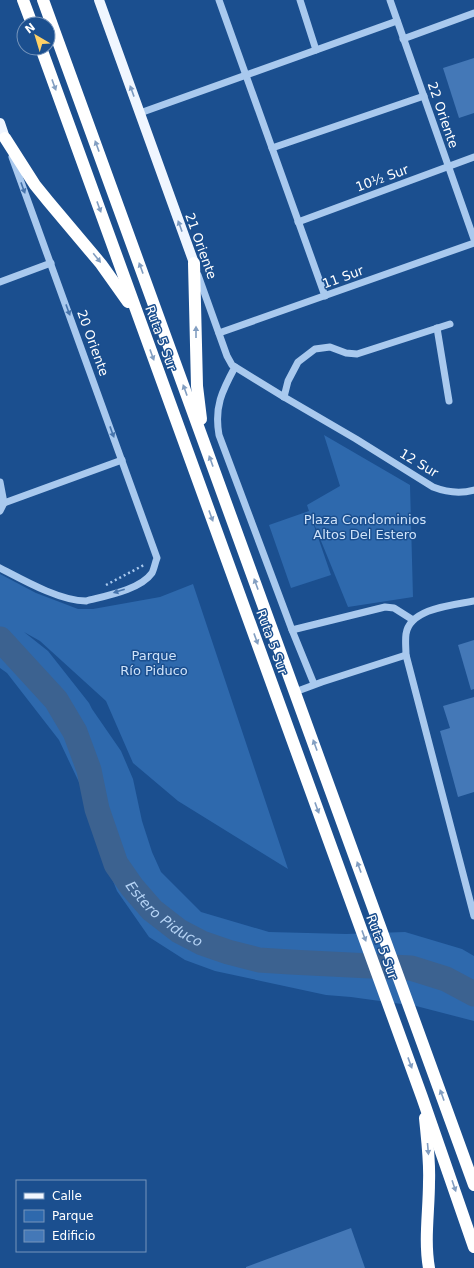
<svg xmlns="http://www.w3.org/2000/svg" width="474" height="1268" viewBox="0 0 474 1268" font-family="'DejaVu Sans',sans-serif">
<rect width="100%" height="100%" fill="#1b4f8f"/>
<g fill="#2e69ad">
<polygon points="324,435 410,485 413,597 348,607 310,514 331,575 291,588 269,525 309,511 307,505 340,486"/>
<polygon points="0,574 36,593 78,609 93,609 160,597 193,584 288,869 178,801 133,763 106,701 40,641 24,632 48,651 89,703 92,709 121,751 133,779 142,821 152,852 161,872 201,912 269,932 346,934 405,932 462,949 474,956 474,1021 416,1006 351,997 326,995 215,971 185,960 149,937 117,891 105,861 86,797 59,740 7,673 0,668"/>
</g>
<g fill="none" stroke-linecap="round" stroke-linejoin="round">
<path stroke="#3c6290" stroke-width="25" id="s1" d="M0,639L56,700L75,732L89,770L97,809L116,864L132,887L152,910L179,931L202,943L228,952L259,960L290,962L411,968L446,979L474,994"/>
</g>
<g fill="#4478b7">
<polygon points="474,58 474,113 459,118 443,68"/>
<polygon points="474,640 474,689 471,690 458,645"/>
<polygon points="474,697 474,792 458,797 440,731 450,728 443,706"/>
<polygon points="351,1228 365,1268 246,1268 246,1267"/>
</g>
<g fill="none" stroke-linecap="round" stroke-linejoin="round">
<polyline stroke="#a9c9ee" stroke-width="2.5" stroke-dasharray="2 3" stroke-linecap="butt" points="106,585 144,565"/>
<g stroke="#a9c9ee" stroke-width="7">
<polyline points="219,0 325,296"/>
<polyline points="300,0 316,50"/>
<polyline points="390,0 474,239"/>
<polyline points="403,39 474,13"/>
<polyline points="140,113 397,21"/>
<polyline points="272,148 424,96"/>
<polyline points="298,222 474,157"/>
<path d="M198,275L227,356L232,365L284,397L356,439L433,487C446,492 460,494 474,490"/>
<polyline points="0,282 51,263"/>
<polyline points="437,328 449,401"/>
<polyline points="219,333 474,243"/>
<path d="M235,367C222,391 214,407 219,435L292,630L314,684"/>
<polyline points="284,397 288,381 298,362 315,349 330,347 346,353 357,354 450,324"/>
<polyline points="0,482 4,503 0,511"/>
<polyline points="0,501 4,503 122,460"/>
<path d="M0,568C23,580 60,601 86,601C105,596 140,590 152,573C154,569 155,563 157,558L12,157"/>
<path d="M474,601C454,605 410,608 406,634C405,641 406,648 406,655L474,916"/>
<polyline points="292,630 385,607 394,608 413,620"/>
<polyline points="295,692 322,682 406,655"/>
</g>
<g stroke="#f0f6ff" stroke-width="10">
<polyline points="99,0 194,263"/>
<polyline points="0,123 5,138"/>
</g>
<g stroke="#fff" stroke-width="12">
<polyline points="23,0 32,24"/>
<polyline points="43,0 474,1185"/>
<polyline points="41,48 422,1097 474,1247"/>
<polyline points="5,138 35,185 48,201 101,264 128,302"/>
<polyline points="194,263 197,386 201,419"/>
<path d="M425,1118C427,1139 430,1161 429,1182C429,1211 424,1240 429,1268"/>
</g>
</g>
<defs><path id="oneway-solid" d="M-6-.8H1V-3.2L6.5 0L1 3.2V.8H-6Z"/></defs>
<g fill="#829ec1">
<use href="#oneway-solid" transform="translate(54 85) rotate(70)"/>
<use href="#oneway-solid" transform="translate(97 146) rotate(-110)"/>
<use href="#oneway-solid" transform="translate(99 207) rotate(70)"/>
<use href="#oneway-solid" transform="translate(97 258) rotate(51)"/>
<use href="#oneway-solid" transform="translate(141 268) rotate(-110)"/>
<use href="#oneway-solid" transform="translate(196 332) rotate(-90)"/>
<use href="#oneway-solid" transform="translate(152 355) rotate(70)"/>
<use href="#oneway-solid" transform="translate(185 390) rotate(-110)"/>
<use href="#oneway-solid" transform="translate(211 461) rotate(-110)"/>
<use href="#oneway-solid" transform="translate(211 516) rotate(70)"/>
<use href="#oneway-solid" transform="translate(256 584) rotate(-110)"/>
<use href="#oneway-solid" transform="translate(256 639) rotate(70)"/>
<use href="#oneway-solid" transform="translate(315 745) rotate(-110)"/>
<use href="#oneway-solid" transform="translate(317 808) rotate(70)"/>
<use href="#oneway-solid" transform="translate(359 867) rotate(-110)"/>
<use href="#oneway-solid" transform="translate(364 936) rotate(70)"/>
<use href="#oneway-solid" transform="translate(410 1063) rotate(70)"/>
<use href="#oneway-solid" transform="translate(442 1095) rotate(-110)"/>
<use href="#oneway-solid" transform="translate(428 1149) rotate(85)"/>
<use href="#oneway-solid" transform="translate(454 1186) rotate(71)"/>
</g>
<g fill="#7b9ac1">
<use href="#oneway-solid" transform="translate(132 91) rotate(-110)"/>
<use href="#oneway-solid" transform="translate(180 226) rotate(-110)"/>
</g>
<g fill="#4674ac">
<use href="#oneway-solid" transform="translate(23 188) rotate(70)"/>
<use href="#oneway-solid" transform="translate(68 310) rotate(70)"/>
<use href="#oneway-solid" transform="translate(112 432) rotate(70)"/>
<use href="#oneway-solid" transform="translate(119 591) rotate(163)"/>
</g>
<g text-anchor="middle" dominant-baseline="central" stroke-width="3" stroke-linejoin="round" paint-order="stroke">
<g font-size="13" fill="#fff" stroke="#1b4f8f">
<text transform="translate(443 115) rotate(71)">22 Oriente</text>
<text transform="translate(382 178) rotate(-20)">10½ Sur</text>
<text transform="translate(201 246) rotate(70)">21 Oriente</text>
<text transform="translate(343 277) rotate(-20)">11 Sur</text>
<text transform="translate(161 338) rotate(70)">Ruta 5 Sur</text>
<text transform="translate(93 343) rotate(70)">20 Oriente</text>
<text transform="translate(419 463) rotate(31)">12 Sur</text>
<text transform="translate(272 642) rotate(70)">Ruta 5 Sur</text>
<text transform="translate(382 947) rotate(70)">Ruta 5 Sur</text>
</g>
<g font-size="13" fill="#cfe3fa" stroke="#1b4f8f">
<text x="365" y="519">Plaza Condominios<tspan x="365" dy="15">Altos Del Estero</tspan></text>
<text x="154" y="655">Parque<tspan x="154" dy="15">Río Piduco</tspan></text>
</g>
<g font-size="14" font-style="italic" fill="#b5d3f5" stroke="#1b4f8f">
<text stroke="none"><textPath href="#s1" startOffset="329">Estero Piduco</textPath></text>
</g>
</g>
<rect x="16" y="1180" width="130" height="72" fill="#1b4f8f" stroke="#7695bc"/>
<rect x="24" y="1193" width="20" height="6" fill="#f0f6ff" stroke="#7695bc"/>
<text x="52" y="1200" font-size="12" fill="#ffffff">Calle</text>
<rect x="24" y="1210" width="20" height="12" fill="#2e69ad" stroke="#7695bc"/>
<text x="52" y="1220" font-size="12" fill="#ffffff">Parque</text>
<rect x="24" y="1230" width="20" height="12" fill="#4478b7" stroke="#7695bc"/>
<text x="52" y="1240" font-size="12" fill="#ffffff">Edificio</text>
<g transform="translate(36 36) rotate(322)"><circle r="19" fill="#1b4f8f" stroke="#7695bc"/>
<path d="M0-3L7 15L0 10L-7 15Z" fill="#ffd166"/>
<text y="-6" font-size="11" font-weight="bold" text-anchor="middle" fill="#ffffff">N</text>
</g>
</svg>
